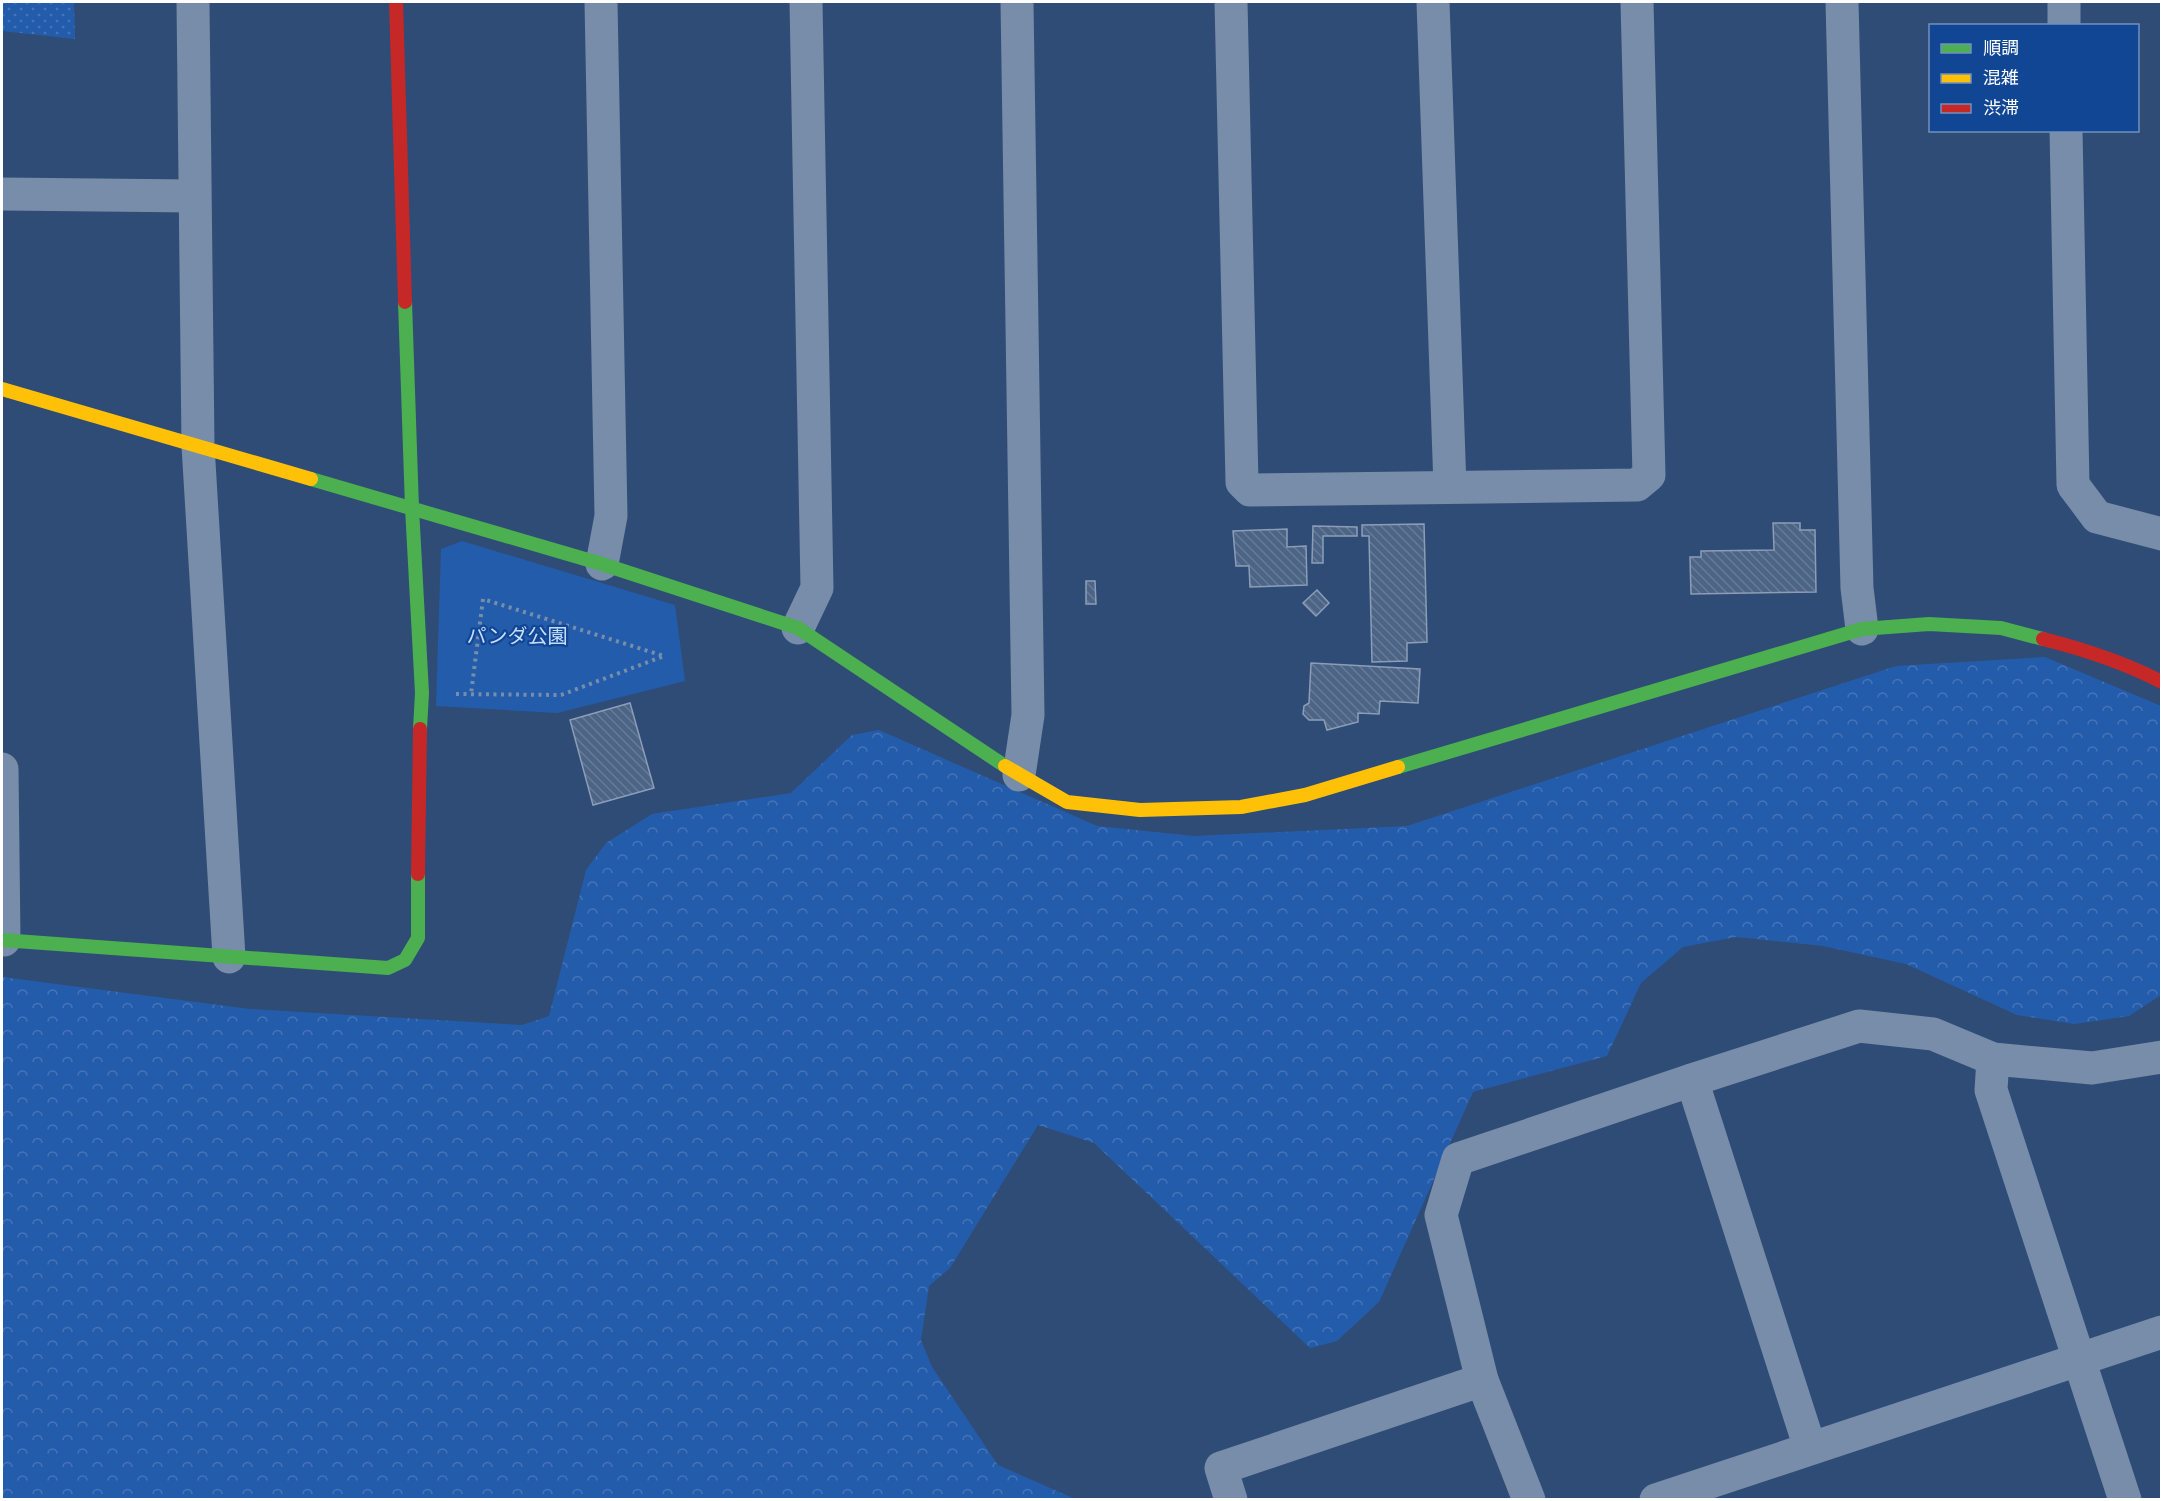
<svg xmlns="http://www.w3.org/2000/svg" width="2163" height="1501" viewBox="0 0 2163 1501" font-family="Karla,'Noto Sans JP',sans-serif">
<defs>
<pattern id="grass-dots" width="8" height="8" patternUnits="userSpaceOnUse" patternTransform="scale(1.5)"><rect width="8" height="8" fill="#245cac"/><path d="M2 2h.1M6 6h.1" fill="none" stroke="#4574b8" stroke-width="1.8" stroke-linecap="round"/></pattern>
<pattern id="forest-crowns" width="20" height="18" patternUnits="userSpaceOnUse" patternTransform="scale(1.5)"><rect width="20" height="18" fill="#245cac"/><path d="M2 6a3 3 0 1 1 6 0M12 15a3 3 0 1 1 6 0" fill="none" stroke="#4574b8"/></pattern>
<pattern id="building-back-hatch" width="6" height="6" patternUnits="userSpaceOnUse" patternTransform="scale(1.5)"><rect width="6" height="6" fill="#4c6485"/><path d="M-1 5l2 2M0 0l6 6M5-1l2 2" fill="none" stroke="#677b97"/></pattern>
</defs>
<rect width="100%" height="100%" fill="#2e4c76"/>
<polygon fill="url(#grass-dots)" points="2,2 74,2 75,39 2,31"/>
<polygon fill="url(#forest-crowns)" points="2045,657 2161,706 2161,995 2129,1016 2074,1024 2017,1015 1906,964 1823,946 1736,937 1683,947 1641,983 1607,1056 1473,1092 1379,1302 1337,1341 1310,1348 1094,1143 1038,1125 950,1268 929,1286 921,1340 932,1367 998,1465 1075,1499 2,1500 2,977 250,1009 522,1025 549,1016 586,870 606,843 652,814 791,793 852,735 879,730 1097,826 1194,836 1407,826 1896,666"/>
<polygon fill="#245cac" points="462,541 675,605 685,681 557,713 436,706 441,549"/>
<g fill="url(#building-back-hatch)" stroke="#8c9eb7" stroke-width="1.5">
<polygon points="1773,523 1800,523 1800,530 1815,530 1816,592 1691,594 1690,557 1701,557 1701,551 1774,550"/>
<polygon points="1424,524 1427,642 1407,643 1407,661 1372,662 1369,536 1362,536 1362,525"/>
<polygon points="1313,526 1357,527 1357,536 1323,536 1323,563 1312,563"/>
<polygon points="1287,529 1287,547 1306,546 1307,585 1250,587 1249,566 1236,566 1233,531"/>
<polygon points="1086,581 1095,581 1096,604 1086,604"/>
<polygon points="1317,590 1329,603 1316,616 1303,603"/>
<polygon points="1311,663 1420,669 1418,703 1380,701 1379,714 1358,713 1358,722 1327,730 1324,720 1309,720 1303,714 1304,706 1309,703"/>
<polygon points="630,703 654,788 593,805 570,720"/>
</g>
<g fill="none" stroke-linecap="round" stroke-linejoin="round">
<polyline stroke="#778da9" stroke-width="4" stroke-dasharray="3 4.5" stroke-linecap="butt" points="456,694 561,695 664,656 483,599 471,694"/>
<g stroke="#778da9" stroke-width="33">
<polyline points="193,2 198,446 229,957"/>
<polyline points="601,2 611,516 602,564"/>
<polyline points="1017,2 1028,715 1019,775"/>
<polyline points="1231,2 1242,482 1250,490 1637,485 1649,475 1637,2"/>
<polyline points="1433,2 1450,487"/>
<polyline points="1842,2 1857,588 1862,629"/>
<polyline points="2064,2 2064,26"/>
<polyline points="2066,130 2073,485 2097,517 2162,534"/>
<polyline points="2,194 194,196"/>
<polyline points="798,628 817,588 806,2"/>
<polyline points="2,769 4,940"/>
<polyline points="1993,1059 1991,1090 2125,1500"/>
<polyline points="1692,1080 1810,1448"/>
<polyline points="1231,1500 1221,1468 1482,1380"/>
<polyline points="1529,1500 1482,1380 1441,1215 1458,1159 1692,1080 1859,1026 1933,1034 1993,1059 2092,1068 2162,1057"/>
<polyline points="1656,1500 2162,1332"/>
</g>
<g stroke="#4caf50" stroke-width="14">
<polyline points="405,302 412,508 422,693 420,729"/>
<polyline points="311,479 602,564 798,628 1005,766"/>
<polyline points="1398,767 1862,629 1929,624 2001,628 2043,639"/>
<polyline points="2,940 388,968 405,960 418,938 418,874"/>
</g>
<g stroke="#ffc107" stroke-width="14">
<polyline points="2,389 311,479"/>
<polyline points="1005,766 1067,802 1140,810 1241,807 1305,795 1398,767"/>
</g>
<g stroke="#c62828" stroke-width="14">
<polyline points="396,2 405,302"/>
<path d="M2043,639C2083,649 2125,663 2162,682"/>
<polyline points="418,874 420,729"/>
</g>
</g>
<g text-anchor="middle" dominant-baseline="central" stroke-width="4.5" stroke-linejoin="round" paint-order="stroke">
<g font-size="20" fill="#c6defe" stroke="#104694">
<text x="517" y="636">パンダ公園</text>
</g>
</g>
<rect width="2163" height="1501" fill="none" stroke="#ffffff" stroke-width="6"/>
<rect x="1929" y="24" width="210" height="108" fill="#104694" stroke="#7090bf" stroke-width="1.5"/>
<rect x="1941" y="44" width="30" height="9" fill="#4caf50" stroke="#7090bf" stroke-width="1.5"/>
<text x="1983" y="54" font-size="18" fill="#ffffff">順調</text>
<rect x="1941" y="74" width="30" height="9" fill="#ffc107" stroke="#7090bf" stroke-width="1.5"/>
<text x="1983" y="84" font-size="18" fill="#ffffff">混雑</text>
<rect x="1941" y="104" width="30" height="9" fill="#c62828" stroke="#7090bf" stroke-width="1.5"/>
<text x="1983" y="114" font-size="18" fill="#ffffff">渋滞</text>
</svg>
